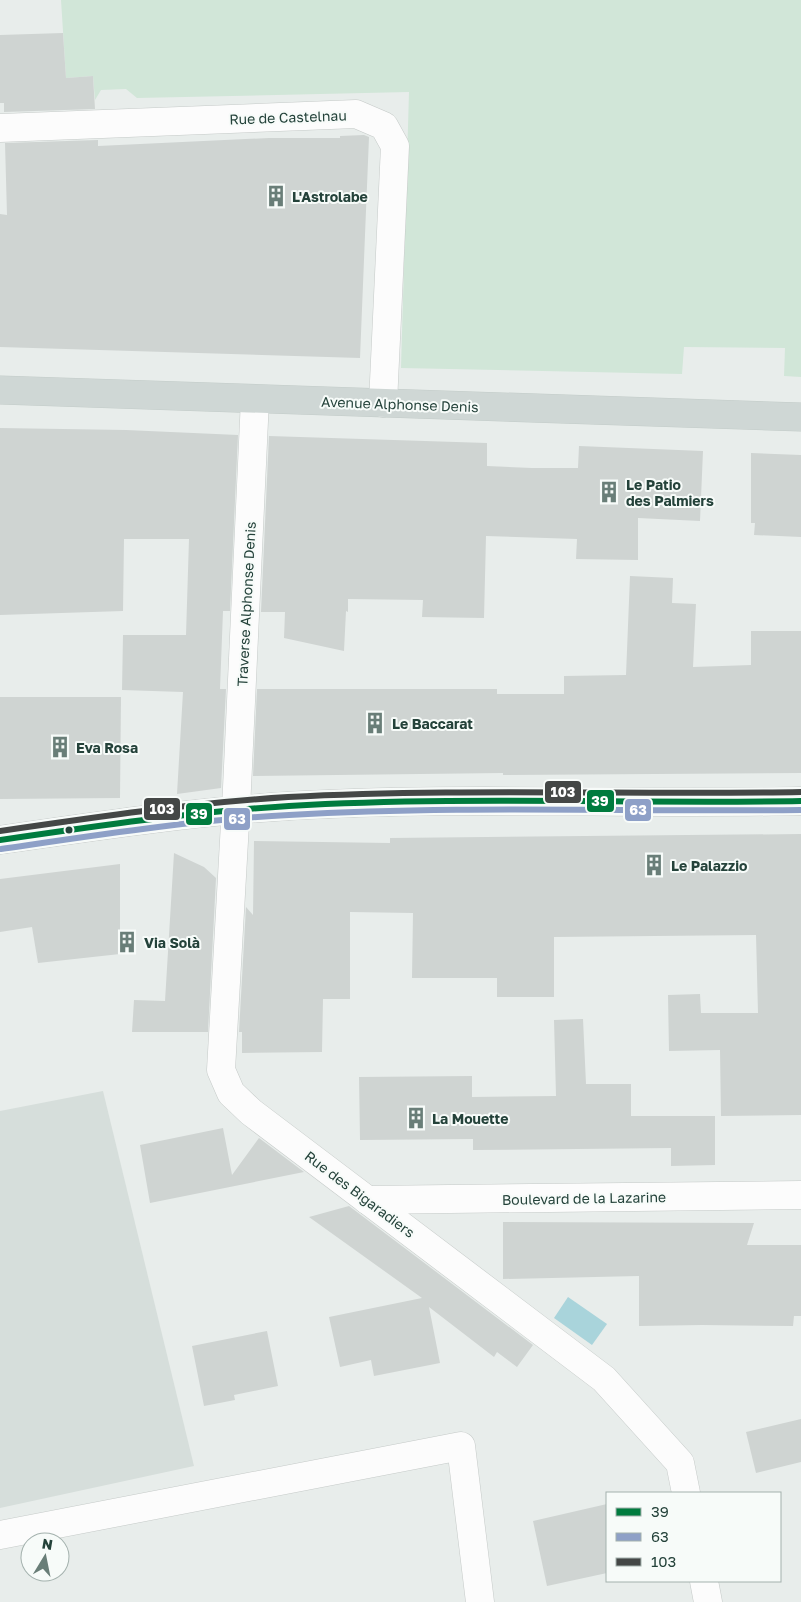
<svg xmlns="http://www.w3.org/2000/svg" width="801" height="1602" viewBox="0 0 801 1602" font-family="'Golos Text',sans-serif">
<rect width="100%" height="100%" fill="#e8edeb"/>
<polygon fill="#d6dedb" points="103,1091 194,1466 0,1508 0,1111"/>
<polygon fill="#d1e6d8" points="61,0 801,0 801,377 784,376 785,348 684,347 682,374 401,368 409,92 137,98 126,89 101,90 95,100 93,76 66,78"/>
<polygon fill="#a9d4db" points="568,1297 607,1324 592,1345 554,1318"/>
<g fill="#cfd4d2">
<polygon points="63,33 66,78 93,76 95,109 4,112 4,103 0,103 0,35"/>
<polygon points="364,135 369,137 360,358 0,347 0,214 7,215 5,143 98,140 98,146 269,138 340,138 340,136"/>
<polygon points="0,428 126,430 238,435 230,611 223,611 220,689 226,689 221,788 177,794 183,692 122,690 123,635 186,635 189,539 124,539 123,611 0,615"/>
<polygon points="269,436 487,443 487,466 532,468 578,468 579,446 703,451 700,521 638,518 638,560 576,559 577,539 486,536 484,618 422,617 423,600 348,599 348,612 346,611 344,651 284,638 285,612 261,612"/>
<polygon points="751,453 801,455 801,537 754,535 755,523 751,523"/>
<polygon points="630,576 673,578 672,603 696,604 693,667 751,665 751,631 801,631 801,773 503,775 503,773 253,776 257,689 497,689 497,694 564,694 564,676 626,675"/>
<polygon points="0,697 121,697 120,798 0,799"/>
<polygon points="801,834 801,1115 721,1116 720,1050 669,1051 668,995 700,994 701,1013 758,1013 756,935 554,937 554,997 497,997 497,978 412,978 413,913 350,912 350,999 323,999 322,1052 242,1053 242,1032 239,1032 246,907 253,915 254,841 390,843 390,838"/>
<polygon points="174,853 204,867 216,878 208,1032 132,1032 134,1000 165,1001"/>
<polygon points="120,864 120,954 38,963 32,927 0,932 0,879"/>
<polygon points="583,1019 586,1084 631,1084 631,1116 715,1116 715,1165 671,1166 671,1148 473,1150 473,1139 360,1140 359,1077 472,1076 472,1097 556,1096 554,1020"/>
<polygon points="223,1128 232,1175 259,1138 304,1172 150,1203 140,1145"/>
<polygon points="349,1206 533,1345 517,1367 497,1352 494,1357 429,1307 440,1363 374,1376 371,1360 340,1367 329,1317 422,1298 309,1217"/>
<polygon points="503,1222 754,1223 747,1245 801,1245 801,1316 794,1316 793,1326 702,1325 639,1326 639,1276 503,1279"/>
<polygon points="267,1331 278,1386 234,1395 235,1400 204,1406 192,1346"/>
<polygon points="801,1419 801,1462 756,1473 746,1432"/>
<polygon points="607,1504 607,1573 547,1586 533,1521"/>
</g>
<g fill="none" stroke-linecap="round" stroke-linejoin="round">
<g stroke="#c5cac8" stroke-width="29">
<g id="minor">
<polyline points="0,128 356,114 384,126 395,146 383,403"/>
<polyline points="255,399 237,788 221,1070 231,1093 251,1112 604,1379 680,1463 686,1493"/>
<path d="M0,840C96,826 192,812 288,806C459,796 630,805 801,801"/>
<polyline points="367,1200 801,1195"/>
<polyline points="0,1535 461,1446 480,1602"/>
<polyline points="704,1581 708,1602"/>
</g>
</g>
<g stroke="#c3ccc9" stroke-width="29">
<polyline id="major" points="0,390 801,417"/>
</g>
<use href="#minor" stroke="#fcfcfc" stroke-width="28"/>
<use href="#major" stroke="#cfd7d5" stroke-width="28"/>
<g stroke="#f7fbf9" stroke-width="10">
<path id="bus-1" d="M0,840C96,826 192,812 289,806C459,796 630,804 801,801"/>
</g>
<g stroke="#f7fbf9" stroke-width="10">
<path id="bus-2" d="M1,849C97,835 193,820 289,815C460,805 631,812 801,810"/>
</g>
<g stroke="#f7fbf9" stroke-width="10">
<path id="bus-3" d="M0,831C96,817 192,803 288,797C459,788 630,795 801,792"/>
</g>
<use href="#bus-1" stroke="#007b3e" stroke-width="6"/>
<use href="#bus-2" stroke="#8ea0c7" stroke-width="6"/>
<use href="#bus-3" stroke="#444746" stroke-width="6"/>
</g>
<defs>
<g id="building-bare" transform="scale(1.725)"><path d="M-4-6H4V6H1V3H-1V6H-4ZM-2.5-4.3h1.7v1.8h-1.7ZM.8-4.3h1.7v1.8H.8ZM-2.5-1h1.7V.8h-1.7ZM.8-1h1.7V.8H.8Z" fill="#697e78" stroke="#f7fbf9" stroke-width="2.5" paint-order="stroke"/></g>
</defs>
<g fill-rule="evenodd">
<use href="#building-bare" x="276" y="196"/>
<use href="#building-bare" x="609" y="492"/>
<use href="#building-bare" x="375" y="723"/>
<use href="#building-bare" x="60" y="747"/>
<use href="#building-bare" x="654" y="865"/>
<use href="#building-bare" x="127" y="942"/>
<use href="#building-bare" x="416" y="1118"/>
</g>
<circle fill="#24423a" stroke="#f7fbf9" stroke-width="2" cx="69" cy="830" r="4.5"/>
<g text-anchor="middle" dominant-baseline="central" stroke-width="4" stroke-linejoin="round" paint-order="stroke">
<g font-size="14" fill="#24423a" stroke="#f7fbf9">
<text transform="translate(288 117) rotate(-2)">Rue de Castelnau</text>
<text transform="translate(400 404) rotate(2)">Avenue Alphonse Denis</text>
<text transform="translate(246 604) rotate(-87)">Traverse Alphonse Denis</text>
<text transform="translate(360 1194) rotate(37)">Rue des Bigaradiers</text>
<text transform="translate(584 1198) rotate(-1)">Boulevard de la Lazarine</text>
</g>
<g font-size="14" font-weight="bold" fill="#24423a" stroke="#f7fbf9" text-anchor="start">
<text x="292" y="196">L'Astrolabe</text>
<text x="626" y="484">Le Patio<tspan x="626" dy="16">des Palmiers</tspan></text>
<text x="392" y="723">Le Baccarat</text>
<text x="76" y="747">Eva Rosa</text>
<text x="671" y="865">Le Palazzio</text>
<text x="144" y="942">Via Solà</text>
<text x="432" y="1118">La Mouette</text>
</g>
</g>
<g stroke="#f7fbf9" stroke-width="2">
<rect x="544" y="780" width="38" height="24" rx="5" fill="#444746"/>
<rect x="586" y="789" width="29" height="24" rx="5" fill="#007b3e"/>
<rect x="143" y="797" width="38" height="24" rx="5" fill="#444746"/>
<rect x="624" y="798" width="28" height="24" rx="5" fill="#8ea0c7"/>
<rect x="185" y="802" width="28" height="24" rx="5" fill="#007b3e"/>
<rect x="223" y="807" width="28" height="24" rx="5" fill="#8ea0c7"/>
</g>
<g font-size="14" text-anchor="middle" font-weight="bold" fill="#fff">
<text x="563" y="797">103</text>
<text x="600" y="806">39</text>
<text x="162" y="814">103</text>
<text x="638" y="815">63</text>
<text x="199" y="819">39</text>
<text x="237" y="824">63</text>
</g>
<rect x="606" y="1492" width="175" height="90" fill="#f7fbf9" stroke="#a3b1ad"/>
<rect x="616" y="1508" width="25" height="8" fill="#007b3e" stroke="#a3b1ad"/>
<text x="651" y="1517" font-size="15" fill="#24423a">39</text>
<rect x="616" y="1533" width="25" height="8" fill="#8ea0c7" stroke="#a3b1ad"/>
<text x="651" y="1542" font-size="15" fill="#24423a">63</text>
<rect x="616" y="1558" width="25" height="8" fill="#444746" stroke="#a3b1ad"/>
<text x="651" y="1567" font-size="15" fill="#24423a">103</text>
<g transform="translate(45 1557) rotate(10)"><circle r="24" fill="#f7fbf9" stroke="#a3b1ad"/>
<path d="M0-4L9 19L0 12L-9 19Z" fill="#697e78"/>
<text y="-8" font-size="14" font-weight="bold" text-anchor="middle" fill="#24423a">N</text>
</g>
</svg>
